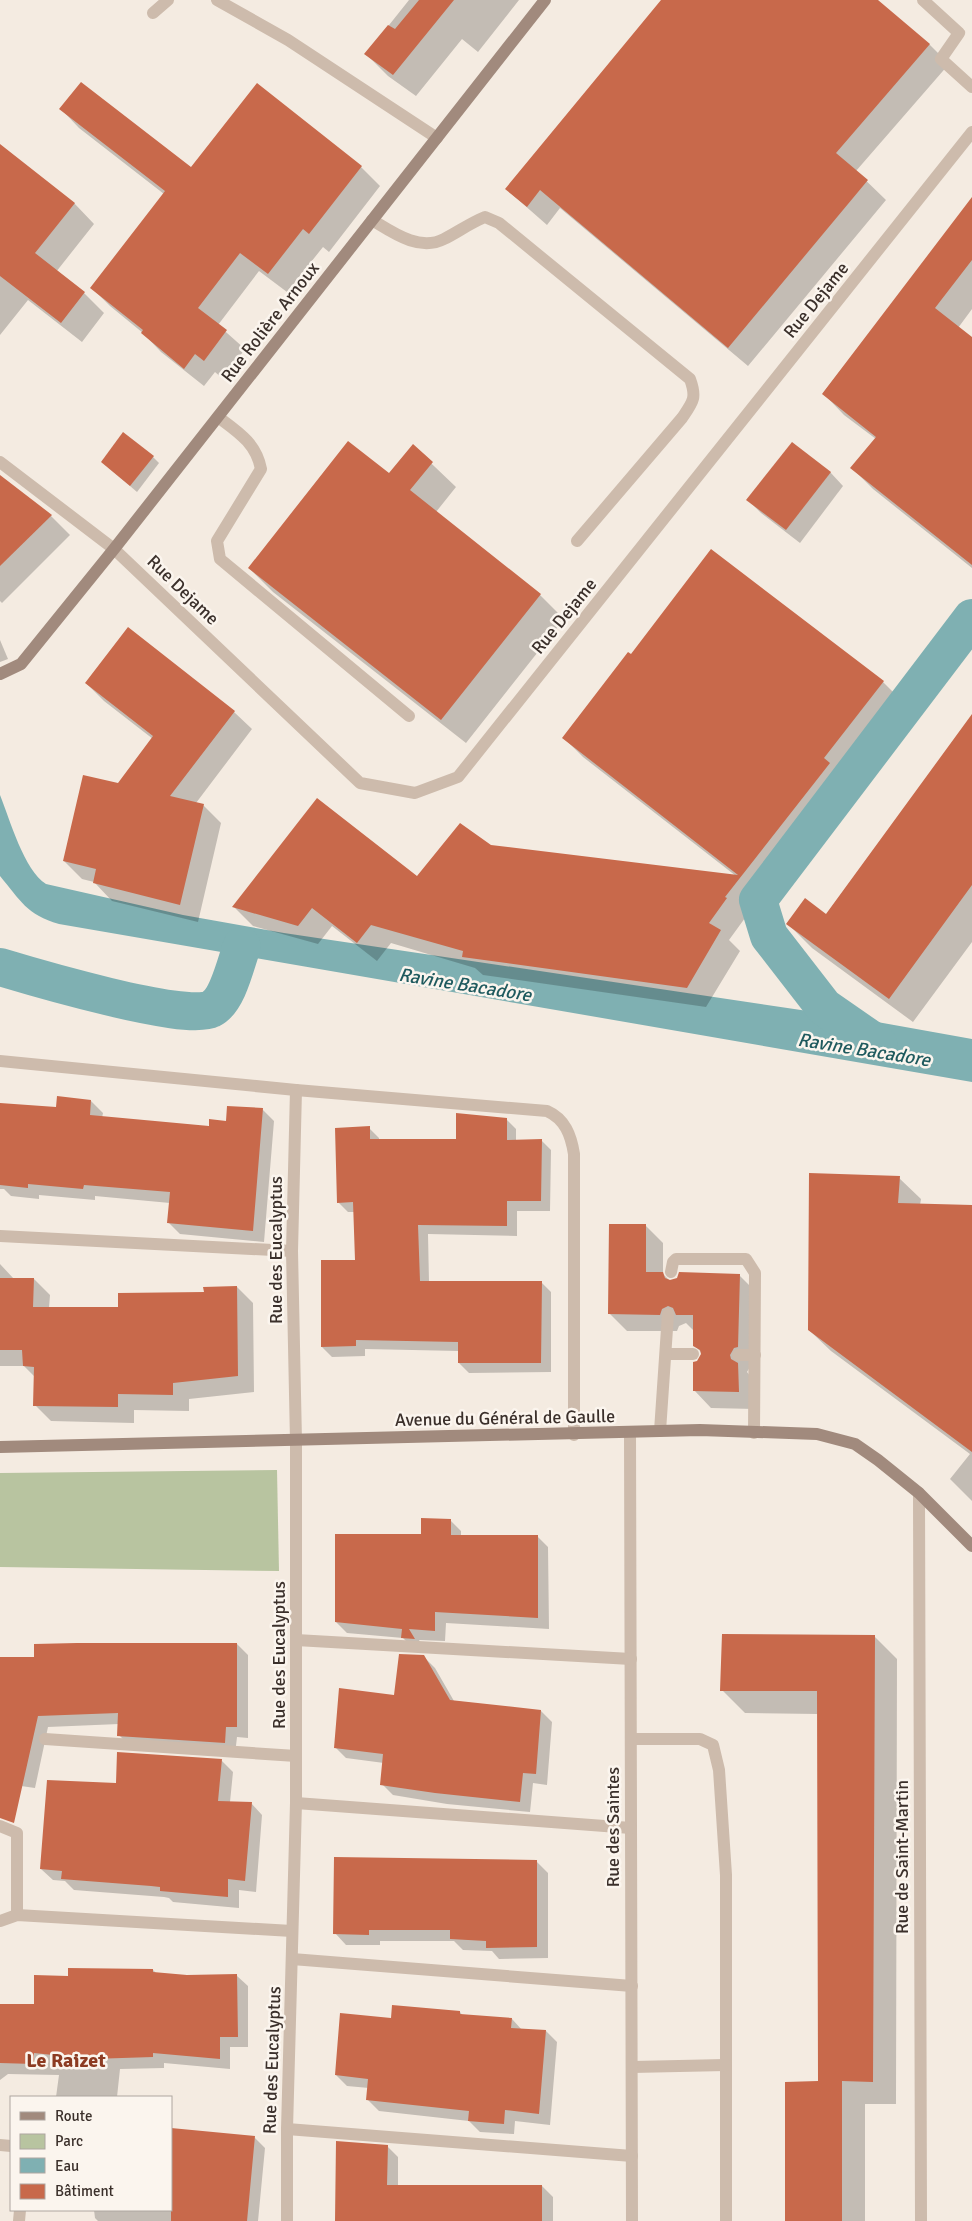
<svg xmlns="http://www.w3.org/2000/svg" width="972" height="2221" viewBox="0 0 972 2221" font-family="Signika,sans-serif">
<rect width="100%" height="100%" fill="#f4ebe1"/>
<polygon fill="#b8c4a0" points="277,1470 279,1571 0,1567 0,1473"/>
<path fill="#7fb0b2" d="M0,795C10,820 24,870 46,884L183,915L284,933L855,1018L972,1039V1082L59,924C27,915 20,900 0,876Z"/>
<g fill="#0003">
<polygon points="409,0 519,0 478,52 462,39 416,96 388,76 366,54"/>
<polygon points="662,0 876,0 930,45 949,64 856,171 886,200 748,366 560,208 547,225 506,189"/>
<polygon points="61,109 191,168 361,167 380,186 329,252 323,247 287,292 259,271 218,325 245,349 223,379 215,372 204,386 161,352 143,333 110,306 92,288 164,194 79,128"/>
<polygon points="0,146 74,203 94,224 56,272 84,293 104,313 82,342 28,300 0,335"/>
<polygon points="972,201 972,309 958,328 972,339 972,568 873,489 852,468 876,439 844,415 823,393"/>
<polygon points="413,446 456,487 436,512 540,595 564,619 466,743 273,592 249,568 389,475"/>
<polygon points="153,457 159,463 137,492 102,462"/>
<polygon points="830,472 843,486 800,543 761,513 748,500"/>
<polygon points="0,476 51,516 70,535 2,603 0,601"/>
<polygon points="0,640 8,659 0,662"/>
<polygon points="631,656 883,682 902,701 842,777 848,783 744,916 745,918 729,940 740,951 706,1007 483,975 475,968 391,943 377,961 332,926 318,944 253,926 234,907 418,878 491,846 736,876 583,757 564,738"/>
<polygon points="86,683 234,712 252,729 196,803 203,805 221,823 198,922 112,901 94,882 82,879 64,861 153,739 104,701"/>
<polygon points="972,716 972,942 913,1022 812,948 788,924 826,915"/>
<polygon points="91,1101 103,1113 102,1118 210,1127 262,1109 274,1121 264,1242 180,1234 168,1222 170,1203 95,1196 95,1200 39,1195 39,1199 11,1196 4,1189 0,1189 0,1104 57,1108"/>
<polygon points="506,1119 516,1129 516,1141 541,1140 551,1150 550,1211 517,1211 517,1236 428,1234 429,1282 541,1282 551,1292 551,1372 469,1373 459,1363 459,1351 365,1349 365,1356 332,1357 322,1347 356,1262 354,1212 348,1212 338,1202 369,1128 379,1138 379,1141 457,1140"/>
<polygon points="899,1178 921,1199 920,1205 972,1206 972,1501 950,1479 970,1454 831,1351 809,1330"/>
<polygon points="646,1226 663,1243 663,1274 670,1281 739,1275 756,1292 751,1365 747,1372 755,1382 755,1409 711,1408 694,1390 698,1362 702,1353 694,1345 694,1331 686,1323 679,1326 677,1331 627,1331 609,1313"/>
<polygon points="0,1264 14,1279 34,1279 50,1295 49,1308 120,1308 237,1287 253,1303 254,1392 189,1399 189,1411 134,1410 134,1423 51,1421 35,1405 35,1377 24,1366 0,1366"/>
<polygon points="451,1521 461,1531 461,1536 537,1536 548,1547 549,1629 446,1623 445,1641 419,1640 424,1649 413,1648 403,1638 347,1633 336,1622 422,1536"/>
<polygon points="874,1636 897,1659 896,2104 865,2104 865,2221 787,2221 819,2082 818,1714 745,1713 722,1690"/>
<polygon points="237,1644 248,1655 248,1738 237,1737 235,1754 130,1746 119,1735 119,1724 48,1727 35,1788 0,1783 0,1658 35,1658"/>
<polygon points="424,1657 435,1668 454,1701 541,1711 552,1722 547,1785 533,1783 530,1812 447,1804 393,1795 382,1784 384,1763 346,1758 335,1747 395,1696"/>
<polygon points="221,1760 233,1772 230,1802 251,1803 262,1815 256,1892 239,1890 239,1908 173,1902 169,1898 164,1897 74,1890 65,1881 53,1880 41,1869 118,1784"/>
<polygon points="537,1862 548,1873 548,1958 499,1959 492,1951 463,1950 454,1941 380,1941 380,1945 346,1945 335,1933"/>
<polygon points="153,1970 157,1974 187,1976 237,1976 248,1986 248,2047 230,2047 230,2069 164,2063 164,2068 120,2069 117,2097 56,2097 59,2075 8,2074 0,2080 0,2005 36,2005 69,1977"/>
<polygon points="460,2012 463,2016 512,2019 522,2030 546,2031 557,2042 550,2125 515,2121 514,2134 480,2132 469,2121 379,2111 368,2100 369,2088 347,2086 336,2075 392,2019"/>
<polygon points="254,2137 265,2148 258,2221 98,2221 95,2218 94,2210 171,2210"/>
<polygon points="387,2146 398,2157 398,2186 542,2186 553,2197 553,2221 336,2221"/>
</g>
<g fill="none" stroke-linecap="round" stroke-linejoin="round">
<g stroke="#7fb0b2" stroke-width="38">
<path d="M0,967C33,977 186,1022 211,1009C228,1001 236,962 242,946"/>
<polyline points="879,1045 824,1007 769,936 758,900 972,618"/>
</g>
</g>
<g fill="#c8694b">
<polygon points="419,0 454,0 393,75 364,54 388,25 395,29"/>
<polygon points="661,0 878,0 930,44 836,153 868,180 728,348 540,190 527,207 505,189"/>
<polygon points="81,82 191,167 257,83 362,166 309,234 303,229 268,274 240,253 198,308 227,330 204,361 195,354 184,369 141,333 143,330 90,288 165,191 59,109"/>
<polygon points="0,144 75,203 35,253 85,292 61,323 0,276"/>
<polygon points="972,197 972,260 935,308 972,337 972,565 850,468 876,437 822,394"/>
<polygon points="123,432 154,456 130,486 101,462"/>
<polygon points="348,441 389,473 413,444 433,462 410,490 541,594 441,720 248,568"/>
<polygon points="792,442 831,472 786,530 746,500"/>
<polygon points="0,475 52,515 0,566"/>
<polygon points="711,549 884,681 824,758 830,763 725,897 727,898 709,923 721,930 687,988 462,957 463,951 371,925 357,943 312,908 298,926 232,907 317,798 417,876 460,823 491,845 738,875 562,738 628,652 631,654"/>
<polygon points="128,627 235,711 170,796 204,804 180,905 93,883 96,869 63,861 83,775 118,783 153,736 85,683"/>
<polygon points="972,714 972,885 889,999 786,924 805,898 826,914"/>
<polygon points="57,1096 91,1100 90,1115 209,1126 209,1119 226,1121 227,1106 263,1108 253,1231 167,1223 170,1192 84,1185 83,1189 28,1184 28,1188 0,1185 0,1103 56,1107"/>
<polygon points="456,1113 507,1118 507,1140 542,1139 541,1201 507,1201 507,1226 418,1225 420,1281 542,1281 541,1363 458,1363 458,1342 356,1340 356,1346 321,1347 321,1260 355,1260 353,1202 337,1203 335,1128 370,1126 370,1139 456,1139"/>
<polygon points="809,1173 900,1176 898,1203 972,1205 972,1452 808,1330"/>
<polygon points="609,1224 646,1224 646,1272 663,1272 665,1278 670,1280 677,1278 679,1272 740,1274 738,1347 734,1348 730,1355 731,1359 738,1363 739,1392 693,1391 693,1362 697,1361 701,1354 700,1350 693,1346 693,1315 676,1315 673,1308 668,1306 662,1309 660,1315 608,1314"/>
<polygon points="0,1278 34,1278 33,1307 118,1307 118,1293 204,1292 203,1287 237,1286 238,1376 173,1383 173,1395 118,1394 118,1407 33,1406 34,1367 23,1366 22,1350 0,1350"/>
<polygon points="421,1518 451,1519 451,1535 538,1535 538,1618 435,1612 435,1631 409,1629 415,1639 401,1638 402,1629 335,1622 335,1534 421,1534"/>
<polygon points="722,1634 875,1635 873,2082 842,2081 842,2221 785,2221 785,2082 818,2081 817,1691 720,1691"/>
<polygon points="77,1643 237,1643 237,1727 226,1727 225,1743 117,1736 118,1713 38,1716 14,1823 0,1818 0,1657 34,1657 34,1644"/>
<polygon points="399,1654 424,1655 450,1700 541,1710 536,1774 523,1773 520,1802 435,1793 380,1785 383,1754 334,1748 339,1688 394,1695"/>
<polygon points="117,1752 222,1759 218,1801 252,1802 245,1881 228,1879 228,1897 160,1891 160,1887 151,1886 61,1879 62,1871 40,1869 47,1780 116,1783"/>
<polygon points="334,1857 537,1860 537,1947 486,1948 486,1941 450,1939 450,1930 369,1930 369,1935 333,1934"/>
<polygon points="68,1968 153,1969 153,1972 187,1975 237,1974 238,2037 220,2037 220,2059 153,2053 153,2057 91,2059 34,2053 34,2064 0,2063 0,2004 34,2004 34,1975 68,1976"/>
<polygon points="392,2005 460,2011 460,2014 512,2018 511,2028 546,2030 539,2114 505,2110 504,2124 468,2121 469,2111 366,2100 368,2079 335,2075 340,2013 391,2018"/>
<polygon points="171,2128 255,2136 247,2221 171,2221"/>
<polygon points="336,2141 388,2145 387,2185 542,2185 542,2221 335,2221"/>
</g>
<g fill="none" stroke-linecap="round" stroke-linejoin="round">
<g stroke="#cdbbac" stroke-width="12">
<polyline points="217,0 288,40 437,138"/>
<polyline points="923,0 959,33 941,59 972,87"/>
<polyline points="153,13 168,0"/>
<path d="M372,220C392,232 419,252 444,239C458,232 470,223 485,217L499,223L690,379C697,398 693,402 682,418L577,541"/>
<path d="M218,417C238,432 256,443 261,469L217,541L220,559L409,716"/>
<polyline points="0,462 114,549 360,783 415,793 458,777 972,132"/>
<polyline points="0,1236 292,1251"/>
<polyline points="671,1272 673,1262 676,1259 746,1259 755,1273 754,1433"/>
<polyline points="666,1354 693,1354"/>
<polyline points="738,1355 755,1355"/>
<polyline points="660,1431 668,1314"/>
<polyline points="45,1739 296,1756"/>
<polyline points="631,1739 700,1739 713,1745 719,1770 726,1875 726,2221"/>
<polyline points="632,2067 726,2065"/>
</g>
<g stroke="#cdbbac" stroke-width="12">
<path d="M0,1061L296,1090L547,1111C565,1119 571,1135 574,1154V1435"/>
<polyline points="630,1433 632,2221"/>
<polyline points="919,1493 921,2221"/>
<polyline points="296,1640 631,1659"/>
<polyline points="296,1803 631,1828"/>
<polyline points="0,1826 17,1833 17,1915"/>
<polyline points="0,1921 17,1915 292,1931"/>
<polyline points="292,1959 632,1986"/>
<polyline points="287,2129 632,2156"/>
<polyline points="0,2145 11,2146"/>
<polyline points="19,2221 20,2210"/>
<polyline points="287,2221 287,2129 296,1803 296,1441 292,1251 296,1090"/>
</g>
<g stroke="#a18a7d" stroke-width="12">
<polyline points="0,674 21,664 114,549 545,0"/>
<polyline points="0,1447 700,1430 817,1434 855,1444 878,1460 919,1493 972,1546"/>
</g>
</g>
<g text-anchor="middle" dominant-baseline="central" stroke-width="5" stroke-linejoin="round" paint-order="stroke">
<g font-size="18" fill="#3b302b" stroke="#fbf5ee">
<text transform="translate(816 300) rotate(-51)">Rue Dejame</text>
<text transform="translate(270 322) rotate(-52)">Rue Rolière Arnoux</text>
<text transform="translate(183 590) rotate(44)">Rue Dejame</text>
<text transform="translate(564 616) rotate(-51)">Rue Dejame</text>
<text transform="translate(276 1250) rotate(-90)">Rue des Eucalyptus</text>
<text transform="translate(505 1418) rotate(-1)">Avenue du Général de Gaulle</text>
<text transform="translate(279 1655) rotate(-90)">Rue des Eucalyptus</text>
<text transform="translate(613 1827) rotate(-90)">Rue des Saintes</text>
<text transform="translate(902 1857) rotate(-90)">Rue de Saint-Martin</text>
<text transform="translate(272 2060) rotate(-88)">Rue des Eucalyptus</text>
</g>
<g font-size="19" font-style="italic" fill="#1f5a5e" stroke="#fbf5ee">
<text transform="translate(465 985) rotate(9)">Ravine Bacadore</text>
<text transform="translate(864 1050) rotate(9)">Ravine Bacadore</text>
</g>
<g font-size="20" font-weight="bold" fill="#8c3b22" stroke="#fbf5ee">
<text x="66" y="2060">Le Raizet</text>
</g>
</g>
<rect x="10" y="2096" width="162" height="115" fill="#fbf5ee" stroke="#aea6a0"/>
<rect x="20" y="2112" width="25" height="8" fill="#a18a7d" stroke="#aea6a0"/>
<text x="55" y="2121" font-size="15" fill="#3b302b">Route</text>
<rect x="20" y="2134" width="25" height="15" fill="#b8c4a0" stroke="#aea6a0"/>
<text x="55" y="2146" font-size="15" fill="#3b302b">Parc</text>
<rect x="20" y="2158" width="25" height="15" fill="#7fb0b2" stroke="#aea6a0"/>
<text x="55" y="2171" font-size="15" fill="#3b302b">Eau</text>
<rect x="20" y="2184" width="25" height="15" fill="#c8694b" stroke="#aea6a0"/>
<text x="55" y="2196" font-size="15" fill="#3b302b">Bâtiment</text>
</svg>
